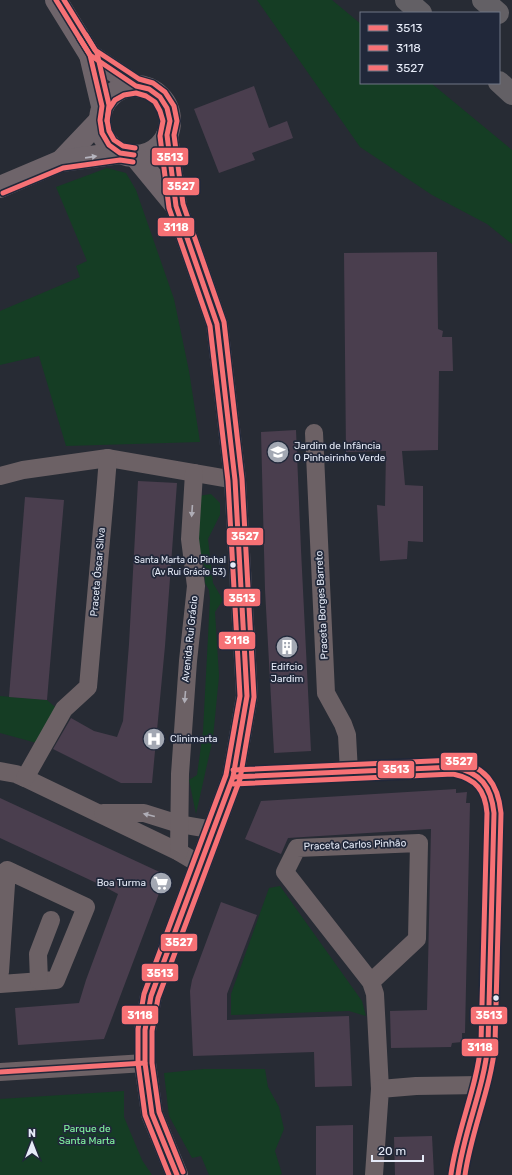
<svg xmlns="http://www.w3.org/2000/svg" width="512" height="1175" viewBox="0 0 512 1175" font-family="Rubik,sans-serif">
<rect width="100%" height="100%" fill="#272b34"/>
<g fill="#153d24">
<polygon points="257,0 332,0 361,24 361,83 431,83 512,150 512,244 487,224 432,195 360,147"/>
<polygon points="107,168 126,173 136,190 174,299 189,371 200,442 66,446 39,356 0,365 0,311 80,277 76,266 87,261 56,187"/>
<polygon points="211,494 220,503 220,515 208,539 213,583 223,600 215,612 219,676 213,738 196,814 189,780 197,775 203,731 210,599 209,590 205,583 205,569 195,535 198,496"/>
<polygon points="0,696 47,700 62,713 44,745 0,733"/>
<polygon points="280,886 362,1001 366,1016 349,1011 231,1015 231,994 269,888"/>
<polygon points="204,1069 265,1069 268,1087 279,1107 284,1129 275,1151 282,1174 279,1175 209,1175 201,1156 192,1158 169,1116 164,1073"/>
<polygon points="124,1091 124,1117 142,1160 152,1175 0,1175 0,1099"/>
</g>
<g fill="#4a3e4e">
<polygon points="254,86 269,128 287,121 293,138 252,153 255,160 219,173 194,109"/>
<polygon points="437,252 438,329 443,331 442,337 452,337 453,371 439,371 438,450 402,451 405,485 423,486 423,542 408,541 407,559 380,561 377,505 385,506 386,451 346,452 344,253"/>
<polygon points="296,430 301,550 311,751 274,753 265,590 261,432"/>
<polygon points="138,481 177,483 165,646 152,783 121,783 53,749 71,718 94,731 117,737 123,721 129,644"/>
<polygon points="25,497 64,500 47,700 9,697"/>
<polygon points="456,789 456,793 467,792 466,803 470,803 465,1033 462,1033 462,1042 452,1043 451,1047 391,1048 390,1011 427,1010 431,829 288,838 281,854 245,839 261,801"/>
<polygon points="0,798 166,875 104,1039 18,1045 15,1008 79,1003 86,980 118,894 103,886 0,838"/>
<polygon points="221,902 257,915 227,994 227,1020 349,1016 352,1086 315,1087 314,1052 193,1056 190,991 192,980"/>
<polygon points="353,1125 353,1175 316,1175 316,1126"/>
<polygon points="432,1136 434,1175 395,1175 394,1137"/>
</g>
<g fill="none" stroke-linecap="round" stroke-linejoin="round">
<g stroke="#6c6165" stroke-width="18">
<polyline points="314,433 326,693 343,724 347,735 349,772"/>
<polyline points="0,476 23,470 108,458 235,480"/>
<polyline points="0,771 16,774 25,778 179,852 201,865"/>
<path d="M233,777L454,767C480,771 493,787 494,813L488,1038C487,1054 485,1069 481,1084C474,1114 461,1144 458,1175"/>
<polyline points="25,778 64,709 88,687 105,495 108,458"/>
<polyline points="103,813 144,813 179,824 214,830"/>
<polyline points="179,852 180,774 188,661 196,586 190,539 194,473"/>
<polyline points="0,972 7,870 86,907 56,980 0,984"/>
<polyline points="39,981 38,954 51,920"/>
<polyline points="371,982 417,939 419,843 297,848 285,872 371,982 375,994 380,1089"/>
<polyline points="0,1072 145,1063"/>
<polyline points="374,1175 380,1089 416,1086 481,1085"/>
</g>
<g stroke="#6e646a" stroke-width="22">
<polyline points="56,0 90,55 102,106"/>
<polyline points="90,55 136,86"/>
<circle cx="135" cy="121" r="35"/>
<polyline points="167,135 176,206 217,324 235,480 247,696 233,777 151,996 145,1030 145,1063 152,1114 177,1175"/>
<polyline points="134,155 176,206"/>
<polyline points="61,161 100,120"/>
<polyline points="0,187 61,161 120,153"/>
</g>
<g stroke="#636065" stroke-width="22">
<polyline points="406,0 421,13"/>
<polyline points="483,0 498,13"/>
<polyline points="499,82 512,94"/>
</g>
<g stroke="#21283a" stroke-width="8">
<g id="bus-1">
<polyline points="56,0 90,55 136,86 149,89 160,97 167,108 170,121 167,135 176,206 217,324 235,480 247,696 233,777 151,996 145,1030 145,1063 152,1114 177,1175"/>
<polyline points="80,39 90,55 102,106 100,120 102,133 109,145 120,153 134,155"/>
<path d="M233,777L454,767C481,773 491,786 494,813L488,1044C484,1089 464,1130 458,1175"/>
<polyline points="0,1072 145,1063"/>
</g>
</g>
<g stroke="#21283a" stroke-width="8">
<g id="bus-2">
<polyline points="107,121 109,109 115,100 124,95 136,93 146,96 155,102 160,111 163,121 160,136 169,208 210,326 228,481 240,696 226,775 144,994 138,1029 138,1063 145,1115 169,1175"/>
<polyline points="3,193 63,168 120,160 133,162"/>
<path d="M233,784L453,774C476,779 485,790 487,813L481,1043C477,1088 457,1130 451,1174"/>
</g>
</g>
<g stroke="#21283a" stroke-width="8">
<g id="bus-3">
<polyline points="64,0 95,50 139,79 153,83 165,92 174,106 177,121 174,135 183,204 224,322 242,479 254,697 240,779 158,998 152,1031 152,1063 159,1112 183,1172"/>
<polyline points="86,35 97,53 109,105 107,120 109,131 114,140 123,146 135,148"/>
<path d="M233,770L454,760C485,766 498,783 501,813L495,1044C491,1089 471,1131 465,1175"/>
</g>
</g>
<use href="#bus-1" stroke="#f67175" stroke-width="5"/>
<use href="#bus-2" stroke="#f67175" stroke-width="5"/>
<use href="#bus-3" stroke="#f67175" stroke-width="5"/>
</g>
<defs><path id="oneway-solid" d="M-6-.8H1V-3.2L6.5 0L1 3.2V.8H-6Z"/></defs>
<use fill="#b6b5bf" href="#oneway-solid" transform="translate(91 157) rotate(-8)"/>
<g fill="#afadb6">
<use href="#oneway-solid" transform="translate(192 511) rotate(94)"/>
<use href="#oneway-solid" transform="translate(185 697) rotate(95)"/>
<use href="#oneway-solid" transform="translate(149 815) rotate(-166)"/>
</g>
<defs>
<g id="school-disc" transform="scale(1.15)"><circle r="9.5" fill="#a3a8b3" stroke="#21283a"/><path d="M0-5L7-2L0 1L-7-2ZM-4 1L0 2.5L4 1V4Q0 6-4 4Z" fill="#fff"/></g>
<g id="building-disc" transform="scale(1.15)"><circle r="9.5" fill="#a3a8b3" stroke="#21283a"/><path d="M-4-6H4V6H1V3H-1V6H-4ZM-2.5-4.3h1.7v1.8h-1.7ZM.8-4.3h1.7v1.8H.8ZM-2.5-1h1.7V.8h-1.7ZM.8-1h1.7V.8H.8Z" fill="#fff"/></g>
<g id="hospital-disc" transform="scale(1.15)"><circle r="9.5" fill="#a3a8b3" stroke="#21283a"/><path d="M-5-5h3v3.5h4V-5h3V5h-3V1.5h-4V5h-3Z" fill="#fff"/></g>
<g id="supermarket-disc" transform="scale(1.15)"><circle r="9.5" fill="#a3a8b3" stroke="#21283a"/><path d="M-6-5.5h2.5l.6 2H6L4.5 2H-2.5L-4.4-4H-6ZM-1.5 3.2a1.3 1.3 0 1 0 .1 0ZM3 3.2a1.3 1.3 0 1 0 .1 0Z" fill="#fff"/></g>
</defs>
<g fill-rule="evenodd">
<use href="#school-disc" x="278" y="452"/>
<use href="#building-disc" x="287" y="647"/>
<use href="#hospital-disc" x="154" y="739"/>
<use href="#supermarket-disc" x="161" y="883"/>
</g>
<g fill="#e6ebf8" stroke="#21283a" stroke-width="1.5">
<circle cx="233" cy="565" r="3.5"/>
<circle cx="496" cy="998" r="3.5"/>
</g>
<g text-anchor="middle" dominant-baseline="central" stroke-width="3.5" stroke-linejoin="round" paint-order="stroke">
<g font-size="9" fill="#e6ebf8" stroke="#21283a" text-anchor="end">
<text x="226" y="560">Santa Marta do Pinhal<tspan x="226" dy="12">(Av Rui Grácio 53)</tspan></text>
</g>
<g font-size="10" fill="#e6ebf8" stroke="#21283a" text-anchor="start">
<text x="294" y="446">Jardim de Infância<tspan x="294" dy="12">O Pinheirinho Verde</tspan></text>
<text x="287" y="667" text-anchor="middle">Edifcio<tspan x="287" dy="12">Jardim</tspan></text>
<text x="170" y="739">Clinimarta</text>
<text x="146" y="883" text-anchor="end">Boa Turma</text>
</g>
<g font-size="10" fill="#e6ebf8" stroke="#21283a">
<text transform="translate(98 572) rotate(-85)">Praceta Óscar Silva</text>
<text transform="translate(322 605) rotate(-93)">Praceta Borges Barreto</text>
<text transform="translate(190 639) rotate(-84)">Avenida Rui Grácio</text>
<text transform="translate(355 845) rotate(-2)">Praceta Carlos Pinhão</text>
</g>
<g font-size="10" fill="#83f7a2" stroke="#21283a">
<text x="87" y="1129">Parque de<tspan x="87" dy="12">Santa Marta</tspan></text>
</g>
</g>
<g stroke="#21283a" stroke-width="1.5">
<rect x="151" y="147" width="38" height="19" rx="4" fill="#f67175"/>
<rect x="162" y="177" width="38" height="19" rx="4" fill="#f67175"/>
<rect x="157" y="217" width="38" height="20" rx="4" fill="#f67175"/>
<rect x="226" y="527" width="38" height="19" rx="4" fill="#f67175"/>
<rect x="223" y="588" width="38" height="19" rx="4" fill="#f67175"/>
<rect x="218" y="631" width="38" height="19" rx="4" fill="#f67175"/>
<rect x="440" y="752" width="38" height="19" rx="4" fill="#f67175"/>
<rect x="377" y="760" width="38" height="19" rx="4" fill="#f67175"/>
<rect x="160" y="933" width="38" height="19" rx="4" fill="#f67175"/>
<rect x="141" y="963" width="38" height="19" rx="4" fill="#f67175"/>
<rect x="121" y="1005" width="38" height="20" rx="4" fill="#f67175"/>
<rect x="470" y="1006" width="38" height="19" rx="4" fill="#f67175"/>
<rect x="461" y="1038" width="38" height="19" rx="4" fill="#f67175"/>
</g>
<g font-size="11" text-anchor="middle" font-weight="bold" fill="#fff">
<text x="170" y="161">3513</text>
<text x="181" y="190">3527</text>
<text x="176" y="231">3118</text>
<text x="245" y="540">3527</text>
<text x="242" y="602">3513</text>
<text x="237" y="644">3118</text>
<text x="459" y="765">3527</text>
<text x="396" y="773">3513</text>
<text x="179" y="946">3527</text>
<text x="160" y="977">3513</text>
<text x="140" y="1019">3118</text>
<text x="489" y="1019">3513</text>
<text x="480" y="1051">3118</text>
</g>
<rect x="360" y="12" width="140" height="72" fill="#21283a" stroke="#707686"/>
<rect x="368" y="25" width="20" height="6" fill="#f67175" stroke="#707686"/>
<text x="396" y="32" font-size="12" fill="#e6ebf8">3513</text>
<rect x="368" y="45" width="20" height="6" fill="#f67175" stroke="#707686"/>
<text x="396" y="52" font-size="12" fill="#e6ebf8">3118</text>
<rect x="368" y="65" width="20" height="6" fill="#f67175" stroke="#707686"/>
<text x="396" y="72" font-size="12" fill="#e6ebf8">3527</text>
<g transform="translate(32 1143)" stroke="#21283a" stroke-width="3" paint-order="stroke">
<path d="M0-3L7 15L0 10L-7 15Z" fill="#e6ebf8"/>
<text y="-6" font-size="11" font-weight="bold" text-anchor="middle" fill="#e6ebf8">N</text>
</g>
<path d="M372 1155v6h51v-6" fill="none" stroke="#e6ebf8" stroke-width="2"/>
<text x="378" y="1155" font-size="12" fill="#e6ebf8" stroke="#21283a" stroke-width="3" paint-order="stroke">20 m</text>
</svg>
